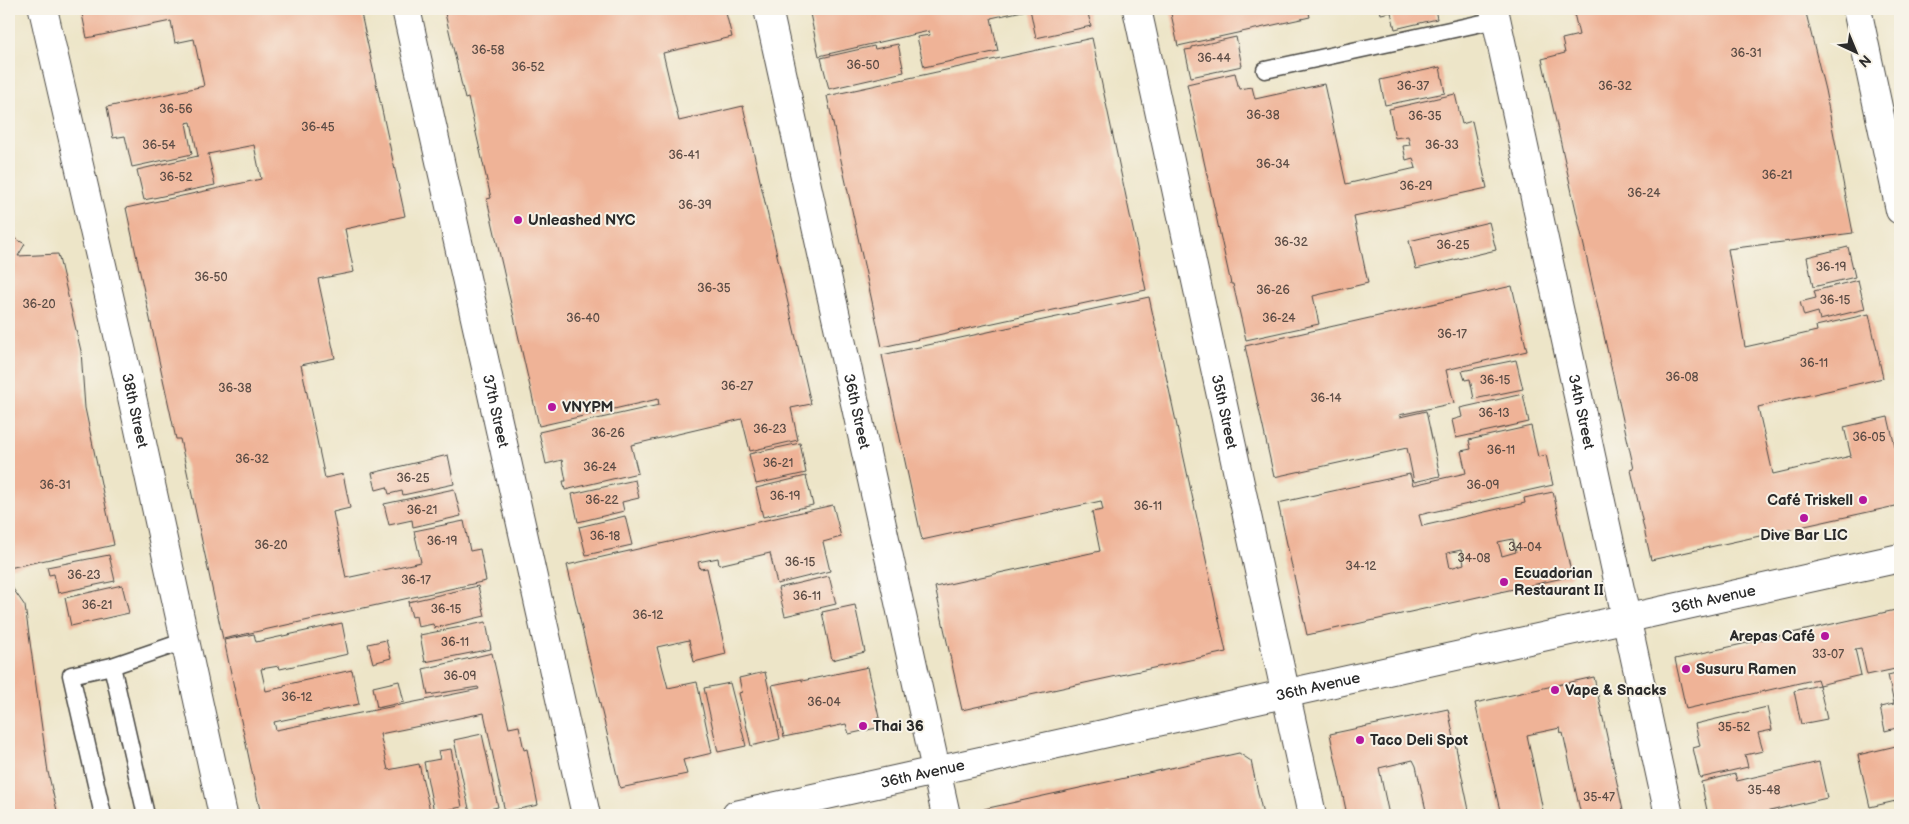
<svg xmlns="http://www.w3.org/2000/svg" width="1909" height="824" viewBox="0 0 1909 824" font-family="'Balsamiq Sans',sans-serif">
<rect width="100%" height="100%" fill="#f7f3e8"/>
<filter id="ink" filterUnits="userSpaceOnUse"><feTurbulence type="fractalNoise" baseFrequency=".02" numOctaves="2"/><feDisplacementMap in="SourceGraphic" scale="10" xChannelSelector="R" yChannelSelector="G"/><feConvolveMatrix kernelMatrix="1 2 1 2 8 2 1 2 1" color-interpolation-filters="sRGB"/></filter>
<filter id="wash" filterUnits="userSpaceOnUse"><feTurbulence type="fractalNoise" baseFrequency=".0096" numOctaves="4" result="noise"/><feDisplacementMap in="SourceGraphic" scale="20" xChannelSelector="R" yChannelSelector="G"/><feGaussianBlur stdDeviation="1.12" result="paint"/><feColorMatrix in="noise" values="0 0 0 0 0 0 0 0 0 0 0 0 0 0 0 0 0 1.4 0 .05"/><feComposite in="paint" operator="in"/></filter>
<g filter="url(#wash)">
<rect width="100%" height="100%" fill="#ede5c8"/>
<g id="blocks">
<g fill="#efb397" fill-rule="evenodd">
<polygon points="81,9 360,9 405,216 345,229 354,272 318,279 335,358 301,365 325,478 343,474 350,508 333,512 346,578 421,562 414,531 464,521 470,551 480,549 486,581 223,639 180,439 176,439 126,208 261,179 254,145 208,154 215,185 144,200 137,170 198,156 191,122 186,123 192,154 132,167 125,136 113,138 107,107 204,86 194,39 175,43 171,21 87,38"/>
<polygon points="444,9 725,9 732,37 663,53 679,121 743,106 811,404 791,408 798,440 750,451 742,419 631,445 638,473 565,490 563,481 566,481 562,460 546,464 539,432 659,405 658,399 539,426 487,199 491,198 468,98 465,99"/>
<polygon points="809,9 1027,9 1027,10 991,18 998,51 924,67 917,37 930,35 929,31 819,56"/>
<polygon points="1030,9 1087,9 1091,26 1036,38"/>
<polygon points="1170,9 1308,9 1310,17 1178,46"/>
<polygon points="1380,9 1435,9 1437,19 1395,29 1391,12 1381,14"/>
<polygon points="1573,9 1805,9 1825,90 1853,233 1728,249 1745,347 1817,331 1816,326 1869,314 1883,378 1758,407 1773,474 1851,456 1844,427 1888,417 1895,447 1899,445 1900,449 1900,505 1651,560 1631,470 1634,469 1542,59 1565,53 1562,39 1579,35"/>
<polygon points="1236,37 1242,66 1191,77 1185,50 1192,49 1192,47"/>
<polygon points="1092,38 1146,290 882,347 827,96"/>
<polygon points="898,44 904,72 829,89 821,58 874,46 875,49"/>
<polygon points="1440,67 1445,93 1385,105 1380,80"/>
<polygon points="1235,73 1239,89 1252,87 1255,99 1324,84 1346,184 1416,168 1413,158 1406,160 1403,146 1410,145 1408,136 1395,138 1389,109 1455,94 1462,124 1472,121 1487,188 1354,217 1368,283 1313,296 1319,324 1246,340 1233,284 1231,284 1187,84"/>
<polygon points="1489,222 1496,250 1416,269 1409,241"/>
<polygon points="9,235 25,244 18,256 58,254 81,351 85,408 114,545 9,568"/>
<polygon points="1848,247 1855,277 1813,287 1807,257"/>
<polygon points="1858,280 1865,309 1820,320 1818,312 1804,316 1800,302 1816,298 1814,291"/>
<polygon points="1512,286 1527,351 1446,370 1454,403 1399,415 1400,417 1426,411 1440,476 1414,482 1407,448 1274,477 1245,346"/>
<polygon points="1149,297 1226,652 962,710 935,587 1100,551 1092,512 1103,510 1101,501 922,540 882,355"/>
<polygon points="1516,360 1523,389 1474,399 1470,379 1465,380 1462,371"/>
<polygon points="1523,394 1529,422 1456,438 1452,420 1462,417 1460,408"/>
<path d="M1531,426L1538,457L1546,455L1553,485L1419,515L1422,526L1525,503L1524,498L1553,492L1572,576L1307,635L1278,503L1410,474L1413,485L1466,473L1461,451L1471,449L1469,440ZM1513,539L1516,552L1502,556L1498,542ZM1461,550L1464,564L1450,568L1447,553Z"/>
<polygon points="800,443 806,473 756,484 749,454"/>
<polygon points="448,455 454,484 403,495 402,491 389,494 387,487 376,490 372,473"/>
<polygon points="806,476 813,505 763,517 756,488"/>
<polygon points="635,480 639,498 622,502 624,511 578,522 572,494"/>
<polygon points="454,489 461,516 413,527 412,520 389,525 384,504"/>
<polygon points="833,505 841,537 823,542 830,571 777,584 770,553 719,565 718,558 698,562 700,569 707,568 726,654 694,662 689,640 657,647 668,688 697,682 712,753 683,760 687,774 620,788 567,565"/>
<polygon points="625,516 632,545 586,555 579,527"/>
<polygon points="109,555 115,581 58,593 54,574 49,575 47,567"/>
<polygon points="829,576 836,604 785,616 778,588"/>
<polygon points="9,583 25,606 48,772 58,815 9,815"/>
<polygon points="122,585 129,613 71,626 65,598"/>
<polygon points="478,586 485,616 434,628 433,624 418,627 416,616 412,617 408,602"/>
<polygon points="855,605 865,652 832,660 822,612"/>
<polygon points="1900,609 1900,668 1867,675 1861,648 1855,649 1861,675 1819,685 1827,719 1801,724 1794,691 1819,685 1817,679 1686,709 1675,659"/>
<polygon points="486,622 491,649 425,662 420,635"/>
<polygon points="342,623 348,654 280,669 279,666 261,669 266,691 284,687 284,685 352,670 359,704 274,722 276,730 479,689 478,687 428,695 423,669 492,653 509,728 519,726 524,750 527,749 538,805 505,812 484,713 380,734 388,770 419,764 431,815 261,815 224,640 254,634 256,642"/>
<polygon points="386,640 391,658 373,663 368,644"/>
<polygon points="868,667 881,727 849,734 846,724 784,737 772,685 802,679 802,681"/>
<polygon points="765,672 780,739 751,746 739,693 742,692 739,678"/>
<polygon points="1900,672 1900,727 1885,731 1880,707 1894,704 1888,675"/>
<polygon points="1594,677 1624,815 1581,815 1563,733 1561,734 1560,728 1527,735 1544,815 1501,815 1475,703"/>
<polygon points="399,681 404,702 377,708 373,687"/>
<polygon points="730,683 746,746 718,752 704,688"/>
<polygon points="1767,707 1772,730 1758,733 1763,751 1745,755 1748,767 1700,778 1693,748 1700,746 1695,724"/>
<polygon points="1448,709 1470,815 1427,815 1416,766 1413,760 1379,768 1389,815 1347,815 1330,734"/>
<polygon points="482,734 498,807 470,813 454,740"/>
<polygon points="1900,745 1900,800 1870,807 1858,755"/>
<polygon points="451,749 462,807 434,812 424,762 440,759 438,751"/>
<polygon points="1239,753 1251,761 1263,815 985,815 984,809"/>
<polygon points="1819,762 1827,798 1752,815 1708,815 1701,782 1735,774 1737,781"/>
</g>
</g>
</g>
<g filter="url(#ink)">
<use href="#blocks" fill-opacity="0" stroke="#484743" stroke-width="1"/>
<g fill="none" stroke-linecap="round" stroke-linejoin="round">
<g stroke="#484743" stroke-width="19">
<g id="service">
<polyline points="1265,70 1496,20"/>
<polyline points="112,666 185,641"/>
<polyline points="103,815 71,675 112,666 146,815"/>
</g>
</g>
<g stroke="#484743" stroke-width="30">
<g id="minor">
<path id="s1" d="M43,9L125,365L223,815"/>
<path id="s2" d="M406,9L586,815"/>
<path id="s3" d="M768,9L946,815"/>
<path id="s4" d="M1137,9L1312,815"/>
<path id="s5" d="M1494,9L1669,815"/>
</g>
</g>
<g stroke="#484743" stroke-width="30">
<g id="tertiary">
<path id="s6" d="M736,815L1900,558"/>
</g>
</g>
<g stroke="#484743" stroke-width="30">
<polyline id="secondary" points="1857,9 1900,210"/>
</g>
<use href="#service" stroke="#fff" stroke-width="16"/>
<use href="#minor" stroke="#fff" stroke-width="28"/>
<use href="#tertiary" stroke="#fff" stroke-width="28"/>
<use href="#secondary" stroke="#fff" stroke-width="28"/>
</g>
</g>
<g fill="#b5179e" stroke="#f7f3e8" stroke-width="2">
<circle cx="518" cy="220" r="5"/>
<circle cx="552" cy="407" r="5"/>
<circle cx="1863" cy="500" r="5"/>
<circle cx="1804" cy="518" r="5"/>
<circle cx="1504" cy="582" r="5"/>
<circle cx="1825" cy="636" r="5"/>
<circle cx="1686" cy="669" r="5"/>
<circle cx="1555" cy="690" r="5"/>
<circle cx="863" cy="726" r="5"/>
<circle cx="1360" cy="740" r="5"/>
</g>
<g text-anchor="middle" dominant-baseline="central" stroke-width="4" stroke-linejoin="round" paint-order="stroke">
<g font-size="12" fill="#5c4d46">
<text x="488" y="50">36-58</text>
<text x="1746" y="53">36-31</text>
<text x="1214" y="58">36-44</text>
<text x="863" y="65">36-50</text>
<text x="528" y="67">36-52</text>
<text x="1413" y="86">36-37</text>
<text x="1615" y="86">36-32</text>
<text x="176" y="109">36-56</text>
<text x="1263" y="115">36-38</text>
<text x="1425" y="116">36-35</text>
<text x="318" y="127">36-45</text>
<text x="159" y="145">36-54</text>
<text x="1442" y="145">36-33</text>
<text x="684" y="155">36-41</text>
<text x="1273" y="164">36-34</text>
<text x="1777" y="175">36-21</text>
<text x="176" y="177">36-52</text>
<text x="1416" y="186">36-29</text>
<text x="1644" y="193">36-24</text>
<text x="695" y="205">36-39</text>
<text x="1291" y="242">36-32</text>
<text x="1453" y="245">36-25</text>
<text x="1831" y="267">36-19</text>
<text x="211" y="277">36-50</text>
<text x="714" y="288">36-35</text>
<text x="1273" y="290">36-26</text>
<text x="1835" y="300">36-15</text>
<text x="39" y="304">36-20</text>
<text x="583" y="318">36-40</text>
<text x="1279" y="318">36-24</text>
<text x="1452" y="334">36-17</text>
<text x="1814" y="363">36-11</text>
<text x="1682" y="377">36-08</text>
<text x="1495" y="380">36-15</text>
<text x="737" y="386">36-27</text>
<text x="235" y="388">36-38</text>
<text x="1326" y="398">36-14</text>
<text x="1494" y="413">36-13</text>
<text x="770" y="429">36-23</text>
<text x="608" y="433">36-26</text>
<text x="1869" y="437">36-05</text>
<text x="1501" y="450">36-11</text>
<text x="252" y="459">36-32</text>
<text x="778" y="463">36-21</text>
<text x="600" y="467">36-24</text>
<text x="413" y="478">36-25</text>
<text x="55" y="485">36-31</text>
<text x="1483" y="485">36-09</text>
<text x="785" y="496">36-19</text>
<text x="602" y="500">36-22</text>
<text x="1148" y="506">36-11</text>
<text x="422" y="510">36-21</text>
<text x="605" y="536">36-18</text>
<text x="442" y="541">36-19</text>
<text x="271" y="545">36-20</text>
<text x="1525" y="547">34-04</text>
<text x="1474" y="558">34-08</text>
<text x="800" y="562">36-15</text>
<text x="1361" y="566">34-12</text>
<text x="84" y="575">36-23</text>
<text x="416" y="580">36-17</text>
<text x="807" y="596">36-11</text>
<text x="97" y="605">36-21</text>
<text x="446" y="609">36-15</text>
<text x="648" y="615">36-12</text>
<text x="455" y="642">36-11</text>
<text x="1828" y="654">33-07</text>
<text x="460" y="676">36-09</text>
<text x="297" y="697">36-12</text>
<text x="824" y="702">36-04</text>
<text x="1734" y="727">35-52</text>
<text x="1764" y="790">35-48</text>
<text x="1599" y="797">35-47</text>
</g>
<g font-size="15" font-weight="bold" fill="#2b2b2b" stroke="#f7f3e8" text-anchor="start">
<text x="528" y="220">Unleashed NYC</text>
<text x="562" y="407">VNYPM</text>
<text x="1853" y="500" text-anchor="end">Café Triskell</text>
<text x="1804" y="535" text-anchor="middle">Dive Bar LIC</text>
<text x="1514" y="573">Ecuadorian<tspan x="1514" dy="17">Restaurant II</tspan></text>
<text x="1815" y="636" text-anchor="end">Arepas Café</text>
<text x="1696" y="669">Susuru Ramen</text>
<text x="1565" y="690">Vape &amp; Snacks</text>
<text x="873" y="726">Thai 36</text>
<text x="1370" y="740">Taco Deli Spot</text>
</g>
<g font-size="15" fill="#2b2b2b" stroke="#f7f3e8">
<text stroke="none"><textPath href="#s1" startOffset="412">38th Street</textPath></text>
<text stroke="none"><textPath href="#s2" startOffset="412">37th Street</textPath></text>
<text stroke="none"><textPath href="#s3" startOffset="412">36th Street</textPath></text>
<text stroke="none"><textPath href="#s4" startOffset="412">35th Street</textPath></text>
<text stroke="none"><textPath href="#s5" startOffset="412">34th Street</textPath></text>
<text stroke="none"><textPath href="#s6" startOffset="1001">36th Avenue</textPath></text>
<text stroke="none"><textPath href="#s6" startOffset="596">36th Avenue</textPath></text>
<text stroke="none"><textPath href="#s6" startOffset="191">36th Avenue</textPath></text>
</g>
</g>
<rect width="1909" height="824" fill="none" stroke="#f7f3e8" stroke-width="30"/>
<g transform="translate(1856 52) rotate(136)" stroke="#f7f3e8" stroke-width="4" paint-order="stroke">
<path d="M0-4L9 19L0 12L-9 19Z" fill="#2b2b2b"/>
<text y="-8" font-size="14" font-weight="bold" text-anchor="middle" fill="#2b2b2b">N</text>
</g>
</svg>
